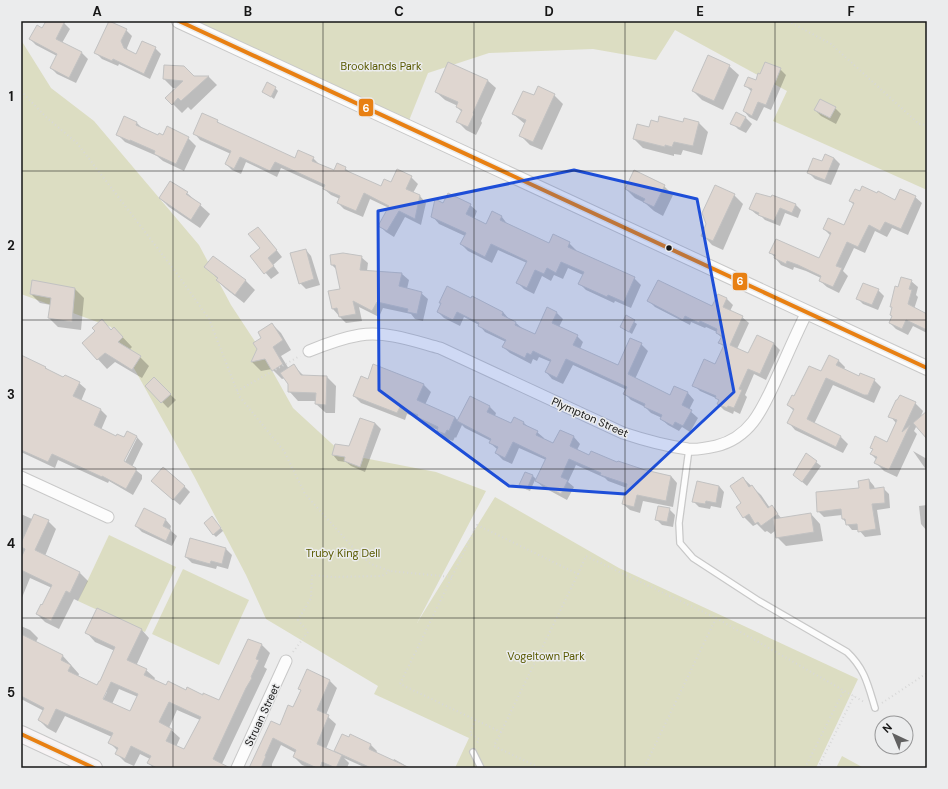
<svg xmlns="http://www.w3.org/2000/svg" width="948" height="789" viewBox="0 0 948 789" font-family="'DM Sans',sans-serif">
<rect width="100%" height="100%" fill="#ececec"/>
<g fill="#dcddc2">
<polygon points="181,21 927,21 927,190 773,121 787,91 675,30 656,60 593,49 489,53 428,73 406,128"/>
<polygon points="21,40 51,88 94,121 199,245 231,305 260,349 293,408 343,454 436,472 486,491 417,623 495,497 619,568 858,679 816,768 455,768 469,738 374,694 378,686 266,619 246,575 194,476 111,327 21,294"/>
<polygon points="109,535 176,567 145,632 78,601"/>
<polygon points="183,569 249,600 219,665 152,634"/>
<polygon points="842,756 864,768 836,768"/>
</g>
<g fill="#0003" fill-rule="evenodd">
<polygon points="47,21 60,21 64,23 70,29 62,43 82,53 88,59 76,83 57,74 51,68 57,56 36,45 30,39 43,29"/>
<polygon points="126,30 132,36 127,48 128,51 136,55 143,42 155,48 161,54 150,79 119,64 118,66 102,59 96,53"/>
<polygon points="729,66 739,75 723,110 702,100 693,91"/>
<polygon points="780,69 786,75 771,110 764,107 757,121 749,117 744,111 752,92 746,86"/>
<polygon points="208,76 217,85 191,110 188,107 182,113 173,104 177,88 173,88 164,79"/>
<polygon points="487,80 496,88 481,121 482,123 476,135 466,130 458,122 462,112 457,107 458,106 445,100 436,92"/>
<polygon points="275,88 278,91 274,99 263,91"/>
<polygon points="554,95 563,104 542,150 530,145 520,135 525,124 513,114 534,97"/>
<polygon points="835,108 841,114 836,124 821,116 815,110"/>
<polygon points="736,113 746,118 752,124 746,133 738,129 732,123"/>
<polygon points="124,118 137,123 143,129 158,137 188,138 196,146 184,171 163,161 157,156 125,142 117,134"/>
<polygon points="217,121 221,125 295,159 313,158 320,165 335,171 345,168 352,175 382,188 411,177 418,184 413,193 420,196 426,203 421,225 405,217 394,237 386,232 379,225 389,208 370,199 363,217 344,209 338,203 340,199 331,195 324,189 325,188 281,168 277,177 246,162 241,174 232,170 226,164 231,154 200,140 194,133"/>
<polygon points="658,123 699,123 708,132 702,155 683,150 681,155 674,154 674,156 643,148 634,139"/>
<polygon points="834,158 840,164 831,185 815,179 809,173 823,162"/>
<polygon points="170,182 187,193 210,214 200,228 169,207 160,198"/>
<polygon points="664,186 673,195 663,216 654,211 645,203 635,198 626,189"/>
<polygon points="734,195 743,204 723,250 712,245 703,235"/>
<polygon points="915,197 922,203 908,235 892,228 887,237 875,231 865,253 854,248 843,271 848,276 839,293 827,287 820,281 821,278 806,271 794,267 793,270 781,265 771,253 820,259 831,236 824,229 844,226 854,205 850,201 896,201"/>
<polygon points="443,204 470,205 477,211 474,219 486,225 493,213 502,217 508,225 550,244 569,243 576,250 575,251 634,278 641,285 631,308 615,301 614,303 586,290 580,284 583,275 568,268 563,279 554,275 551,281 542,276 534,294 524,289 518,283 527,263 498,250 492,263 468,251 461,244 465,236 439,224 433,217"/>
<polygon points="795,204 801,210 798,218 785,213 780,226 765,220 762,217 756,214 750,209"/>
<polygon points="264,234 282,257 273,265 279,273 271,279 251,256 261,248"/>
<polygon points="306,250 311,256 320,285 306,289 300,283"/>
<polygon points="361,257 368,263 367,271 402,274 409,280 407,289 421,293 428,299 423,321 415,319 411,314 383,308 379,317 359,307 362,321 346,323 340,317 333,309 341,290 337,270 332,265"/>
<polygon points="213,258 246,281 255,290 244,303 226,289 217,280 218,279 206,267"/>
<polygon points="911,281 918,287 916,295 918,297 914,309 927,315 927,333 913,326 908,335 896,329 890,323 893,317 891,315 893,308 891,306 899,288"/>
<polygon points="75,289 84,298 81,330 58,327 49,318 51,305 40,303 31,294"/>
<polygon points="878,290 884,296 878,310 863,304 857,298"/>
<polygon points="472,297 503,312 509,319 516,323 523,329 536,336 557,313 563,319 559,327 577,336 583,342 580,349 619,366 631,339 641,344 648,351 635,379 670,396 674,387 688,393 694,400 689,410 698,418 690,432 682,427 679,431 668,425 661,419 662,418 651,413 645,407 631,400 625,394 627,390 573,365 563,384 552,379 546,372 551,362 539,357 537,361 533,359 531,364 510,353 503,347 506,342 485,332 479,325 464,317 460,326 444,318 438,312 472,299"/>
<polygon points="727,299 733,305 730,311 742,317 749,323 737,349 749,354 757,336 774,344 780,350 766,380 754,374 745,395 747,397 740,414 734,411 733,414 724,410 718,404 719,401 718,399 700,391 694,385 716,365 724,347 720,343 722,338 717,333 717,332 706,327 705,328 691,322 690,325 655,307 649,301 713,307"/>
<polygon points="627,317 637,324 632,334 621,327"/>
<polygon points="272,324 281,333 291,350 281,356 289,369 293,365 304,376 327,377 336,386 335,413 326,413 316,404 316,401 298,401 289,391 289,384 285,378 282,379 272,369 261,371 252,362 263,338"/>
<polygon points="114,328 132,347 129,350 140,357 149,366 142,378 115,362 107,369 83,343 96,332 112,331"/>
<path d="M21,356L46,368L50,372L64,379L79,383L86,389L81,401L101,410L107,416L101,430L116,438H124L127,432L137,437L143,444L132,467L142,475V479L133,495L109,481L108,483L58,460L55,468L21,452ZM135,438H137L123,466H121Z"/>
<polygon points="838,360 845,367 844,370 859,377 874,380 881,387 874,403 833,385 814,424 841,437 848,444 843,453 795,430 789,423 794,411 788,405 821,373"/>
<polygon points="374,365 424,385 431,392 425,405 455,417 458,421 471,397 490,407 496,413 495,416 512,425 514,419 524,423 528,427 537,432 544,438 543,439 554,444 560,431 574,437 580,444 577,450 590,456 644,471 671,476 677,483 673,507 643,501 640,513 630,510 623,504 627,488 608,481 605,478 576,465 568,482 574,487 567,500 543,487 535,480 530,491 523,488 520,485 525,473 533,476 537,480 546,460 519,448 512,464 503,460 496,453 497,449 490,443 491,441 465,428 462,425 456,438 455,437 453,441 445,438 438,430 426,425 421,419 407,414 405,420 361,403 354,396 368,380"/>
<polygon points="154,379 176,400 168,408 147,386"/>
<polygon points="915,403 923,411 920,419 927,413 927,438 917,425 914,431 917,434 897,477 884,471 876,463 877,460 871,454 874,450 871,447 887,443 896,423 890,416"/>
<polygon points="360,419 375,423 381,429 365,472 351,466 346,462 338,461 333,455 350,448"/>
<polygon points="913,451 927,459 927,471"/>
<polygon points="816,462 821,466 807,486 794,475"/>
<polygon points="743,478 761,495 770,508 772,507 782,519 811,514 820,524 823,541 786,546 777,537 776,530 771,534 767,531 765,532 757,524 753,526 744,517 743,503"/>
<polygon points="869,480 874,486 875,489 883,488 889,494 890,508 877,510 881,535 865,537 859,530 852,530 843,519 842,515 824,517 818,511 860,489"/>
<polygon points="184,486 190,492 180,505 158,487"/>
<polygon points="719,486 724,492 721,508 711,506 710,509 699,507 693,501"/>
<polygon points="927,505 927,531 921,524 919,506"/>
<polygon points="669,509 675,515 673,527 662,525 656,519"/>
<polygon points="21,514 32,519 48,521 56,529 45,556 80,573 88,581 78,601 74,599 59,629 45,622 37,614 43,606 52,588 30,578 21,600"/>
<polygon points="166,520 171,526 170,530 177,536 172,546 142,532 136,526"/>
<polygon points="215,520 223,531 216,537 213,534"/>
<polygon points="226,549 232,555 228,569 217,566 216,569 192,563 186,557"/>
<path d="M21,626L30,630L38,638L36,642L63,656L79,674L78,677L97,686L101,683L115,651L95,642L87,633L141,629L149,638L136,666L146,670L155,678L154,680L167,686L220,701L261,644L270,653L264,667L267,669L221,766L223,768H153L149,763L150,759L140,754L134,766L125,762L117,754L118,751L110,743L112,737L65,716L56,733L47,728L39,720L44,711L21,699ZM119,689L138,697L131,712L112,704ZM105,692H107L101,704ZM177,710L200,720L184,751L176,747L180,738L169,728Z"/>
<polygon points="330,681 337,688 326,715 336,724 326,749 339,754 336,751 349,739 350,736 371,745 377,751 376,753 393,761 394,759 403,764 408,768 366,768 344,758 349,763 347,768 309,768 302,765 294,757 296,753 281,745 272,764 272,768 250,768 293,709"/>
</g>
<g fill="#dfd6d0" stroke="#c2c2c2" fill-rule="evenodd">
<polygon points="46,21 65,21 56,39 82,52 69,78 50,68 57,54 29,39 37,25 42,28"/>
<polygon points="109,21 127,29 121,41 124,48 136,54 142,41 156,47 144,74 113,59 112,61 94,53"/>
<polygon points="708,55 730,65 714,101 692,91"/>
<polygon points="448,62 488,80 473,113 474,114 468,127 456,122 462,110 456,107 458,102 435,92"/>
<polygon points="765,62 781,68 766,105 758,102 752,116 743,111 752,89 744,86 748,77 756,80 758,73 760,74"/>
<polygon points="164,65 184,66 194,76 209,76 181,101 178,98 172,105 165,98 183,81 163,79"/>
<polygon points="267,82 276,87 271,97 262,92"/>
<polygon points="538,86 555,94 533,142 519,136 526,120 512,114 523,91 534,95"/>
<polygon points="820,99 836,107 830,118 814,110"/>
<polygon points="736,112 746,117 740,128 730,124"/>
<polygon points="202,113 218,120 217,122 295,158 298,150 314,157 312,161 334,170 337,163 346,167 345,170 381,186 384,179 391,182 397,169 412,176 406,189 420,195 415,219 399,211 387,231 378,226 389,206 364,193 356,211 337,203 340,196 323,189 325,185 275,162 270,171 240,157 234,169 225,164 231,151 193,134"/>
<polygon points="124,116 137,122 136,125 158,135 159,133 163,135 167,126 189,137 176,164 154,154 155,151 130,140 130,141 116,135"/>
<polygon points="659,116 683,122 684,118 699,122 693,146 674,142 672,147 665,145 665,147 633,139 637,124 649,127 651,120 658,122"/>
<polygon points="825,154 834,158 825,180 807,173 813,158 822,161"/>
<polygon points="634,170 665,185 654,207 643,202 645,199 625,189"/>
<polygon points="170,181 188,192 186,194 201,204 191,220 159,198"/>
<polygon points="715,185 735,194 713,241 701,236 706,224 702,213"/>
<polygon points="862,186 877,193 878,191 895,200 900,189 916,196 901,229 885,222 880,231 869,225 858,247 847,242 836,266 842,268 833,287 819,281 821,276 798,265 787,261 786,264 774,258 775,255 769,253 776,239 819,258 831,233 823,229 828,218 844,225 854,203 849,201 855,189 860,191"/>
<polygon points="448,193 471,204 466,214 486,224 492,211 502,216 500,220 549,243 553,234 570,242 568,247 635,277 624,302 608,295 607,297 578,284 584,272 561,262 556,273 547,268 544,274 535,270 527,288 516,283 527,261 491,244 485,257 460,244 466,233 431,217 435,199 443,203"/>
<polygon points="756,193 771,197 772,195 796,204 792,213 780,208 774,221 758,215 759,213 749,209"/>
<polygon points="258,227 277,250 268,258 274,266 264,274 250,256 260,248 248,234"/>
<polygon points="306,249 314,279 299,284 290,253"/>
<polygon points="343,253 362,256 360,270 402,273 399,286 422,292 417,314 407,312 408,309 377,302 372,311 353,301 356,314 339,317 337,308 332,309 328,291 340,289 335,265 331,265 330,255"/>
<polygon points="213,256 246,280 235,295 216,280 218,278 204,267"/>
<polygon points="901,277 912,280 909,289 912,290 908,304 927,314 927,330 906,320 902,329 889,323 892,316 890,315 892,307 890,307 895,286 898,287"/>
<polygon points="32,280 75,288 72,322 48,318 51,298 30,294"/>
<polygon points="658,280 712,306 718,294 727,298 723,307 743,316 730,345 748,353 757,335 774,343 760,374 748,369 739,389 742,390 734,408 728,406 727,408 717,404 719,400 715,398 716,396 692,386 704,359 715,364 724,345 718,343 722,336 716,333 717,329 700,321 699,323 685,316 683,320 647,301"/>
<polygon points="863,283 879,289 872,305 856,299"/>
<polygon points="447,286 471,298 472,296 503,312 502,315 516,322 515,325 535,334 547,307 557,312 552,323 578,335 573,345 618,365 630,338 642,343 628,374 670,395 674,386 688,392 682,405 692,410 683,426 675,422 673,426 660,419 662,415 644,407 645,404 623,394 627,387 566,359 557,378 545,372 551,360 533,351 531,355 527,353 525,358 502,347 506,340 478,326 479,323 457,312 453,320 437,312 441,303 439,303"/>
<polygon points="626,315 635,320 629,332 620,327"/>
<polygon points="102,319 111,330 114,327 123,337 118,342 141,356 132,370 105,353 97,360 82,343 95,331 92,328"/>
<polygon points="272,323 283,340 273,347 283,364 272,371 265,359 251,362 257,349 253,343 261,338 258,332"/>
<polygon points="21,355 46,367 45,368 63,377 65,375 80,382 73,396 101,409 94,425 116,436 117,434 124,437 127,431 137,436 124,461 136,468 136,471 126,489 102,476 102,477 52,454 48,462 21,450"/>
<polygon points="829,355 839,360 836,365 859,376 860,373 875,379 868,395 864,395 826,378 807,419 841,436 836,447 787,423 794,409 787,405 792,395 794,396 809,366 821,371"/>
<polygon points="294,364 301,375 327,376 326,405 315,404 316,393 288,392 288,384 280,373"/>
<polygon points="373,364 424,384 417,400 455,417 449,431 447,430 445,434 437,431 438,427 417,417 418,415 400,407 397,413 353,396 361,376 368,379"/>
<polygon points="154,377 171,394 161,403 145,386"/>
<polygon points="900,395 916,402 902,432 910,425 889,470 874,463 877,457 870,454 873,449 870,448 875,436 887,442 897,420 888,417 896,400 897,400"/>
<polygon points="470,396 490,406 487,412 511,423 514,417 524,422 523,424 538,431 536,435 553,443 560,430 574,436 570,446 589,455 591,451 617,462 618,461 645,470 671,476 666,501 637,495 634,507 622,504 627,484 600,475 601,473 569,459 561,477 568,480 561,494 535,481 546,458 513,442 505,458 495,453 498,447 489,443 491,439 457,421"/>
<polygon points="927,411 927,439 913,423"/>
<polygon points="360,418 375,423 360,467 344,461 345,457 332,455 335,444 349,446"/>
<polygon points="806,453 817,461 802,482 793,475"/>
<polygon points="163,467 185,486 173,500 151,481"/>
<polygon points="525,472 533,475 527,489 519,485"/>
<polygon points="743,477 749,487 752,485 768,508 772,505 778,514 761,526 758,522 755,524 749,514 743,518 736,507 741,503 730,486"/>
<polygon points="869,479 870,489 884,487 885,503 872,504 876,529 858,532 857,524 846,525 845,519 842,519 841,509 817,512 816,492 859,488 858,481"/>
<polygon points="697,481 719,486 716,503 706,501 705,504 692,502"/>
<polygon points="658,506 670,508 667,522 655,520"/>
<polygon points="144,508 166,519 163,526 171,530 166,541 135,526"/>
<polygon points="811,513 814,532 776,538 773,519"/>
<polygon points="34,514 49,520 35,550 80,572 70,593 66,591 51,621 36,614 41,604 42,605 52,585 21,570 21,558 25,549 21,547 21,543"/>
<polygon points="212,516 221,528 213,535 204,523"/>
<polygon points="190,538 226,548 222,564 211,561 210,564 185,557"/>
<path d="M97,608L142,629L127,660L147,669L144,675L166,685L168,681L186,690L187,687L203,695V693L219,700L248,639L262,644L256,659L259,660L251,677L252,678L246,688L213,759L230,768H157L147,763L151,756L131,746L125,759L115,754L118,748L108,743L113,733L56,709L48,726L38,720L44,708L21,696V634L63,655L61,660L71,665L68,671L97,685L99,681H100L115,647L85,633ZM111,682L138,694L130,711L103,699ZM169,702L201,717L184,749L166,741L172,729L159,722Z"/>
<polygon points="307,669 330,680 317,710 329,715 317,744 342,755 336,768 322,762 320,768 317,768 293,757 296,750 273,738 265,756 266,756 261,768 249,768 271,721 280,725 288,705 293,707 301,690 298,689"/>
<polygon points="342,734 349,737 350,734 371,744 369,749 410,768 371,768 334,751"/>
</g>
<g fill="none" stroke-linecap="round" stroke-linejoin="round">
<g stroke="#c8c8c8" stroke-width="8">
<g id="service">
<path d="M689,449L679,523L680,543L693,558L759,601L847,652C865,669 868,685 875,708"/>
<polyline points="473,752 481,768"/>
</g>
</g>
<g stroke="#c8c8c8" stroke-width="13">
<g id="minor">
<path d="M309,351C326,344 342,338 360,335C387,331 414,341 440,348L623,433C644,440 666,446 688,449C697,450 707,448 716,446C753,437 764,405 779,373C788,353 797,332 807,312"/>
<polyline points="21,477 108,517"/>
<polyline points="237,768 286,661"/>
</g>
</g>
<g stroke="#c8c8c8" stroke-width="16">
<polyline id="tertiary" points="179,21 927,368"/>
</g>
<g stroke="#c8c8c8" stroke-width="18">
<polyline id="secondary" points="21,734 94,768"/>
</g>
<g stroke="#d8d8d8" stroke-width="2" stroke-dasharray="1 3" stroke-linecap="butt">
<polyline points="788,21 831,44 919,124 927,125"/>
<polyline points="21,91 46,117 77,143 178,275 209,319 239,396 284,451 305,494 357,552 371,564 390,571 452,577"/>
<polyline points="237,391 300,356"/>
<polygon points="477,525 578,574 501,732 400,684"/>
<polyline points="578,574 586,556 716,618 644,768"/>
<polyline points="716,618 864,702"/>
<polyline points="293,652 308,632 298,620 311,598 312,575 333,577 382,576 390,571"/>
<polyline points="882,703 927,673"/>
<polyline points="475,720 470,734 479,739 476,745"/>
<polyline points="501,732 494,746 540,768"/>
<polyline points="805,768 844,690"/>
<polyline points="818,768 854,696"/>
</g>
<use href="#service" stroke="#fcfcfc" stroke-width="5.5"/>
<use href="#minor" stroke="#fcfcfc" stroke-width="11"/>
<use href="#tertiary" stroke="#fcfcfc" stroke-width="14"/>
<use href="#secondary" stroke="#f8f4f5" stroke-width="16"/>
<g stroke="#ebeced" stroke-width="7">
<g id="bus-1">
<polyline points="179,21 927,368"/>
<polyline points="21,734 94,768"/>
</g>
</g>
<use href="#bus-1" stroke="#e88013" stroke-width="4"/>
</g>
<path fill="#1d4ed8" fill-opacity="0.2" stroke="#1d4ed8" stroke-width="3" stroke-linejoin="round" d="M574,170L697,199L734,392L625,494L509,486L379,390L378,211Z"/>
<path fill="none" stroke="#161616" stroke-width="1" stroke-opacity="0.55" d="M173,21V768M323,21V768M474,21V768M625,21V768M775,21V768M21,171H927M21,320H927M21,469H927M21,618H927"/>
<circle fill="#161616" stroke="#ebeced" stroke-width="1.5" cx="669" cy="248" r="3.5"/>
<g text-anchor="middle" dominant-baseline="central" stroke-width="3" stroke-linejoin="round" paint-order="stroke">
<g font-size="11" fill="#5a5a02" stroke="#ebeced">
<text x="381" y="66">Brooklands Park</text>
<text x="343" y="553">Truby King Dell</text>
<text x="546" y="656">Vogeltown Park</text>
</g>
<g font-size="11" fill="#161616" stroke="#ebeced">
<text transform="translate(590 417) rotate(24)">Plympton Street</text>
<text transform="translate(262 715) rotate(-65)">Struan Street</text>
</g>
</g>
<g stroke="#ebeced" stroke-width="1.5">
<rect x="358" y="98" width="16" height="19" rx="4" fill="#e88013"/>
<rect x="732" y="272" width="16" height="19" rx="4" fill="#e88013"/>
</g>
<g font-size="11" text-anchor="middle" font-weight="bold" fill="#fff">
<text x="366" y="112">6</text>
<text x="740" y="285">6</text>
</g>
<rect width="948" height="789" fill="none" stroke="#ebeced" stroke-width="44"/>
<g transform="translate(894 735) rotate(316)"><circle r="19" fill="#ebeced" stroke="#969697"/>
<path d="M0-3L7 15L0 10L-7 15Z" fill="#616161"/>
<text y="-6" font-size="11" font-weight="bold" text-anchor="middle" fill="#161616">N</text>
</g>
<rect x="22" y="22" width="904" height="745" fill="none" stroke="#161616" stroke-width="1.5"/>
<g font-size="13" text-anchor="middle" font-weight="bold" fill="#161616">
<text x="97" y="16">A</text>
<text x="248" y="16">B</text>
<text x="399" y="16">C</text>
<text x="549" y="16">D</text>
<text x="700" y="16">E</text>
<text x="851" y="16">F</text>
<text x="11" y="101">1</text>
<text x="11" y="250">2</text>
<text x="11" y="399">3</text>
<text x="11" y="548">4</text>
<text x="11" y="697">5</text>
</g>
</svg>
